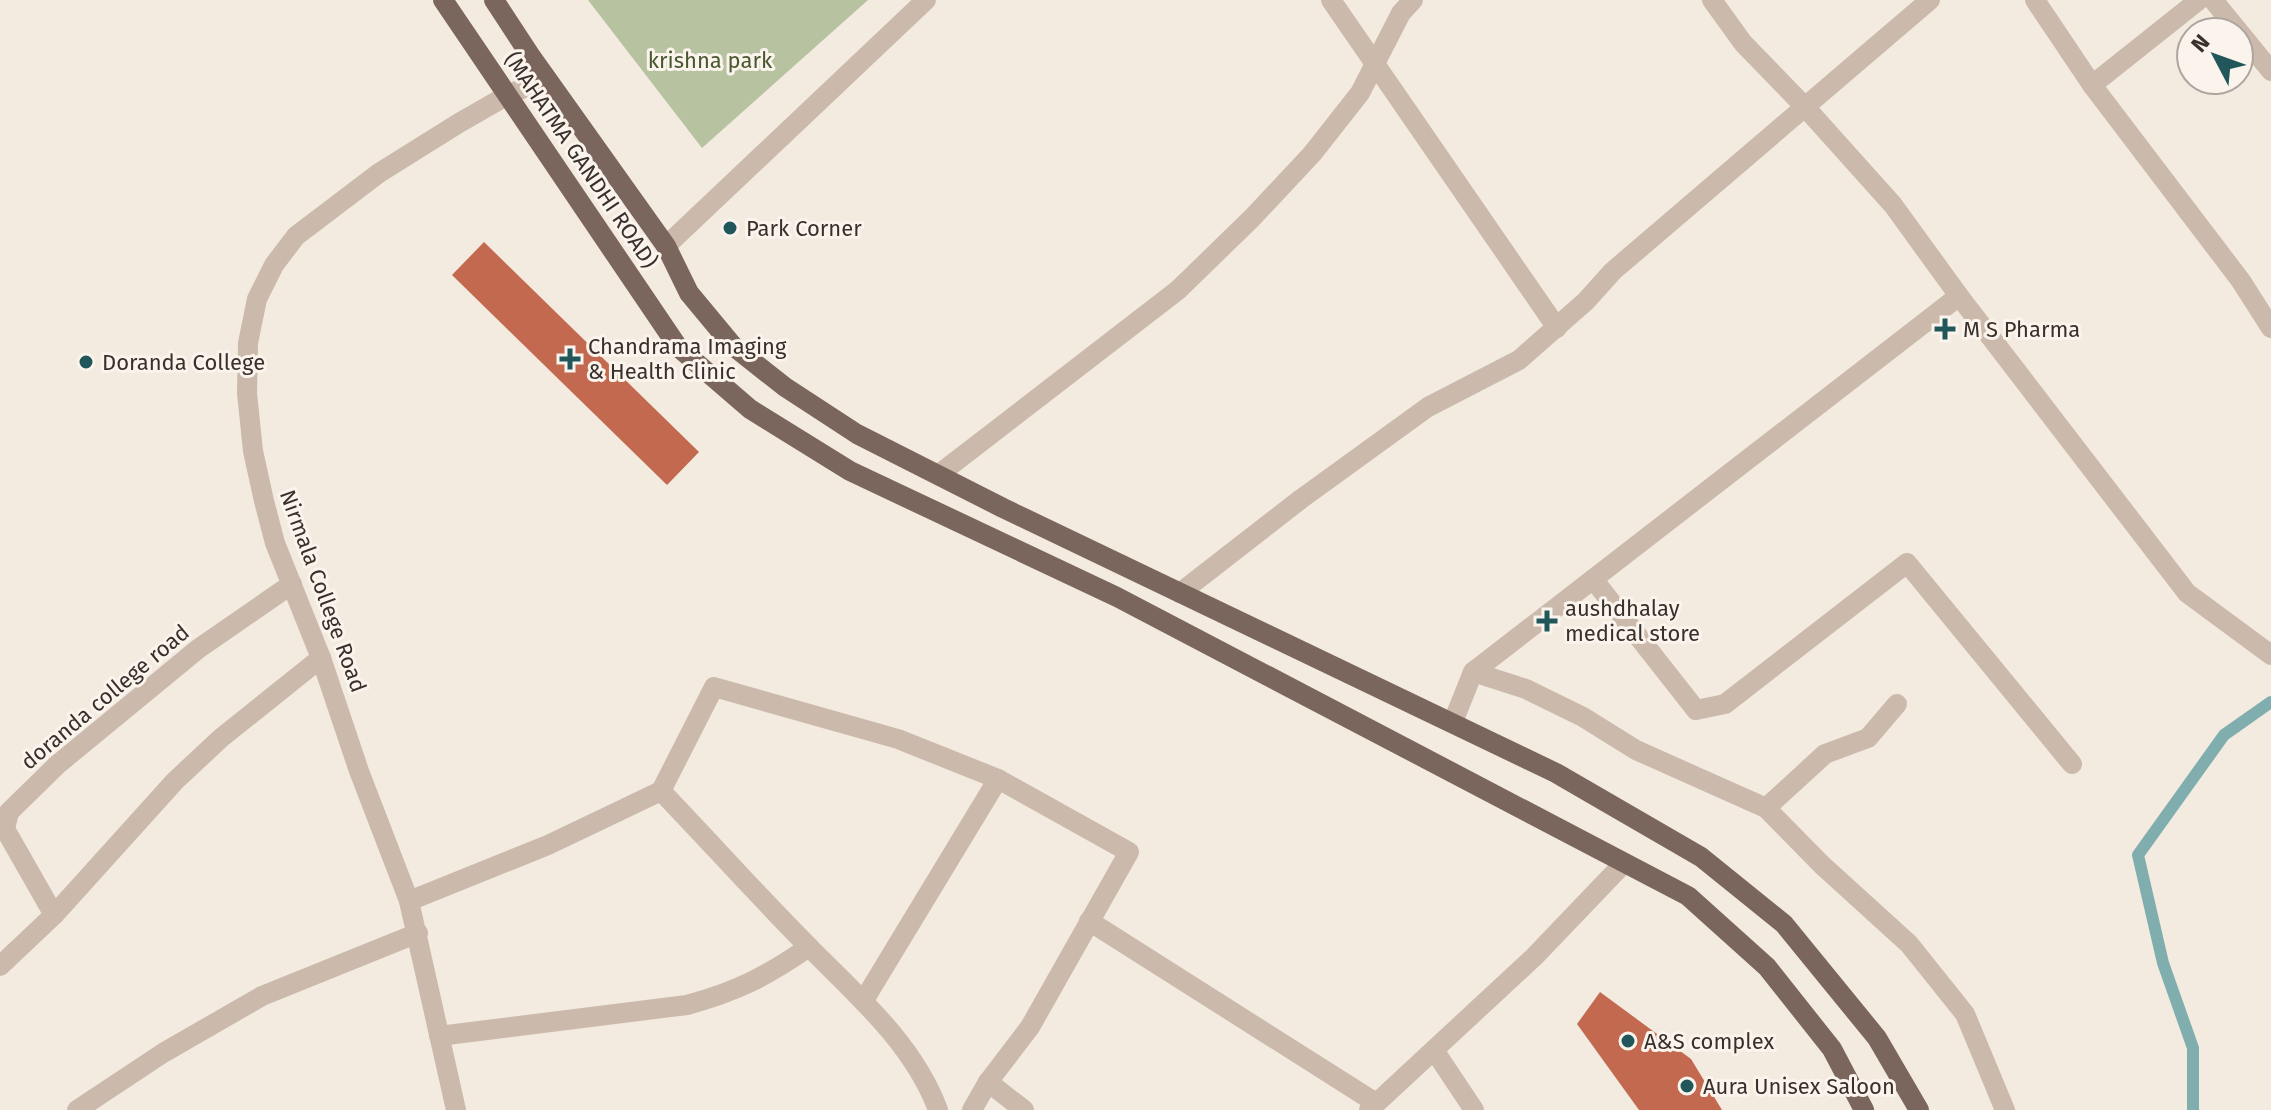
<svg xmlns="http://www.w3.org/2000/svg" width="2271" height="1110" viewBox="0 0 2271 1110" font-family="'Fira Sans',sans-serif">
<rect width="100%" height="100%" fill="#f3eae0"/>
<polygon fill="#b7c2a0" points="588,0 868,0 702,148"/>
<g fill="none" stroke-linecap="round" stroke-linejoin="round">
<polyline stroke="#80aeaf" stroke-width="12" points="2193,1110 2193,1048 2163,963 2138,855 2224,735 2271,702"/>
</g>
<g fill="#c2694f">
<polygon points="484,242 699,452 667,485 452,275"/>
<polygon points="1600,992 1691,1059 1722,1110 1639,1110 1577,1024"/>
</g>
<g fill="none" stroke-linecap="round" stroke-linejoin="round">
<g stroke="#cbbaac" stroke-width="20">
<polyline points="1331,0 1557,328"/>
<polyline points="1712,0 1743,43 1806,108 1893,205 1959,296 2187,593 2271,655"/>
<polyline points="2035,0 2092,85 2241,281 2271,328"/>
<polyline points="2213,0 2271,71"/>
<polyline points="2092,85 2199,0"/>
<polyline points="666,246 926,0"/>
<polyline points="938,475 1178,290 1252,218 1312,154 1360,93 1401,13 1413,0"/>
<polyline points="1593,579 1696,710 1725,704 1907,563 2072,764"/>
<polyline points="1180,593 1301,499 1428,407 1519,360 1586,301 1613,271 1930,0"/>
<polyline points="1473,672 1526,689 1583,717 1636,750 1766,808"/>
<polyline points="1897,704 1868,738 1825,754 1766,808 1822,865 1909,944 1965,1014 2005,1110"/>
<polyline points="1453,722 1473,672 1959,296"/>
<path d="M661,791C711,843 759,897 810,948C858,996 914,1045 938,1110"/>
<polyline points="409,901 548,845 661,791 714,687 898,739 998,779 1129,852 1030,1027 988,1082 972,1110"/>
<polyline points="54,915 5,829 9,812 57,765 198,649 292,584"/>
<polyline points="1089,921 1376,1103"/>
<polyline points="0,966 54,915 175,781 221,738 321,658"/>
<polyline points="864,1000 998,779"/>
<path d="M439,1036L687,1005C738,991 765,977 809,947"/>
<polyline points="1434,1050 1474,1110"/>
<polyline points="988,1082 1024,1110"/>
<polyline points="77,1110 163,1053 262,996 418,933"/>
<polyline points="456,1110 409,901 359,771 321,658 275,543 264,501 253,451 247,393 248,343 257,299 274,265 296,236 379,173 459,123 508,95 546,78"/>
<polyline points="1369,1110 1534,957 1624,863"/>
</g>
<g stroke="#7b665d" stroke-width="20">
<polyline points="443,0 678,347 750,409 850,471 1117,597 1688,896 1767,967 1832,1049 1864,1110"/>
<polyline points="494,0 530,55 666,246 689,293 733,346 785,387 857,434 1003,508 1556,773 1701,857 1784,924 1877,1038 1919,1110"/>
</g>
</g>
<g fill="#21575a" stroke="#faf4ed" stroke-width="3">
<circle cx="730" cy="228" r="8"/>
<path d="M1941 317h8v8h8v8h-8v8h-8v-8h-8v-8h8z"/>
<path d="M566 347h8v8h8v8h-8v8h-8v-8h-8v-8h8z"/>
<circle cx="86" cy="362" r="8"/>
<path d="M1543 609h8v8h8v8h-8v8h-8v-8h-8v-8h8z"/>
<circle cx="1628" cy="1041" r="8"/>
<circle cx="1687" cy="1086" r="8"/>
</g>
<g text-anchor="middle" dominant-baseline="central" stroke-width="6" stroke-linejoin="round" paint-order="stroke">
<g font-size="22" fill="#49572f" stroke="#faf4ed">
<text x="710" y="60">krishna park</text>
</g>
<g font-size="22" fill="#392f2b" stroke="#faf4ed">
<text transform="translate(581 160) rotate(56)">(MAHATMA GANDHI ROAD)</text>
<text transform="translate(323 591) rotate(70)">Nirmala College Road</text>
<text transform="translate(105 697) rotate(-40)">doranda college road</text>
</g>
<g font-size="22" fill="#392f2b" stroke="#faf4ed" text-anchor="start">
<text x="746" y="228">Park Corner</text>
<text x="1963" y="329">M S Pharma</text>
<text x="588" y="346">Chandrama Imaging<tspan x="588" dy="25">&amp; Health Clinic</tspan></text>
<text x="102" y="362">Doranda College</text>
<text x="1565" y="608">aushdhalay<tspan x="1565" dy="25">medical store</tspan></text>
<text x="1644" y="1041">A&amp;S complex</text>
<text x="1703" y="1086">Aura Unisex Saloon</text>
</g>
</g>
<g transform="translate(2215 56) rotate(311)"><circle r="38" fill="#faf4ed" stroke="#ada59f" stroke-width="2"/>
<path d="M0-6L14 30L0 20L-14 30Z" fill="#21575a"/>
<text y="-12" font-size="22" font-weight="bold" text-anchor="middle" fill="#392f2b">N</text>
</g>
</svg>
